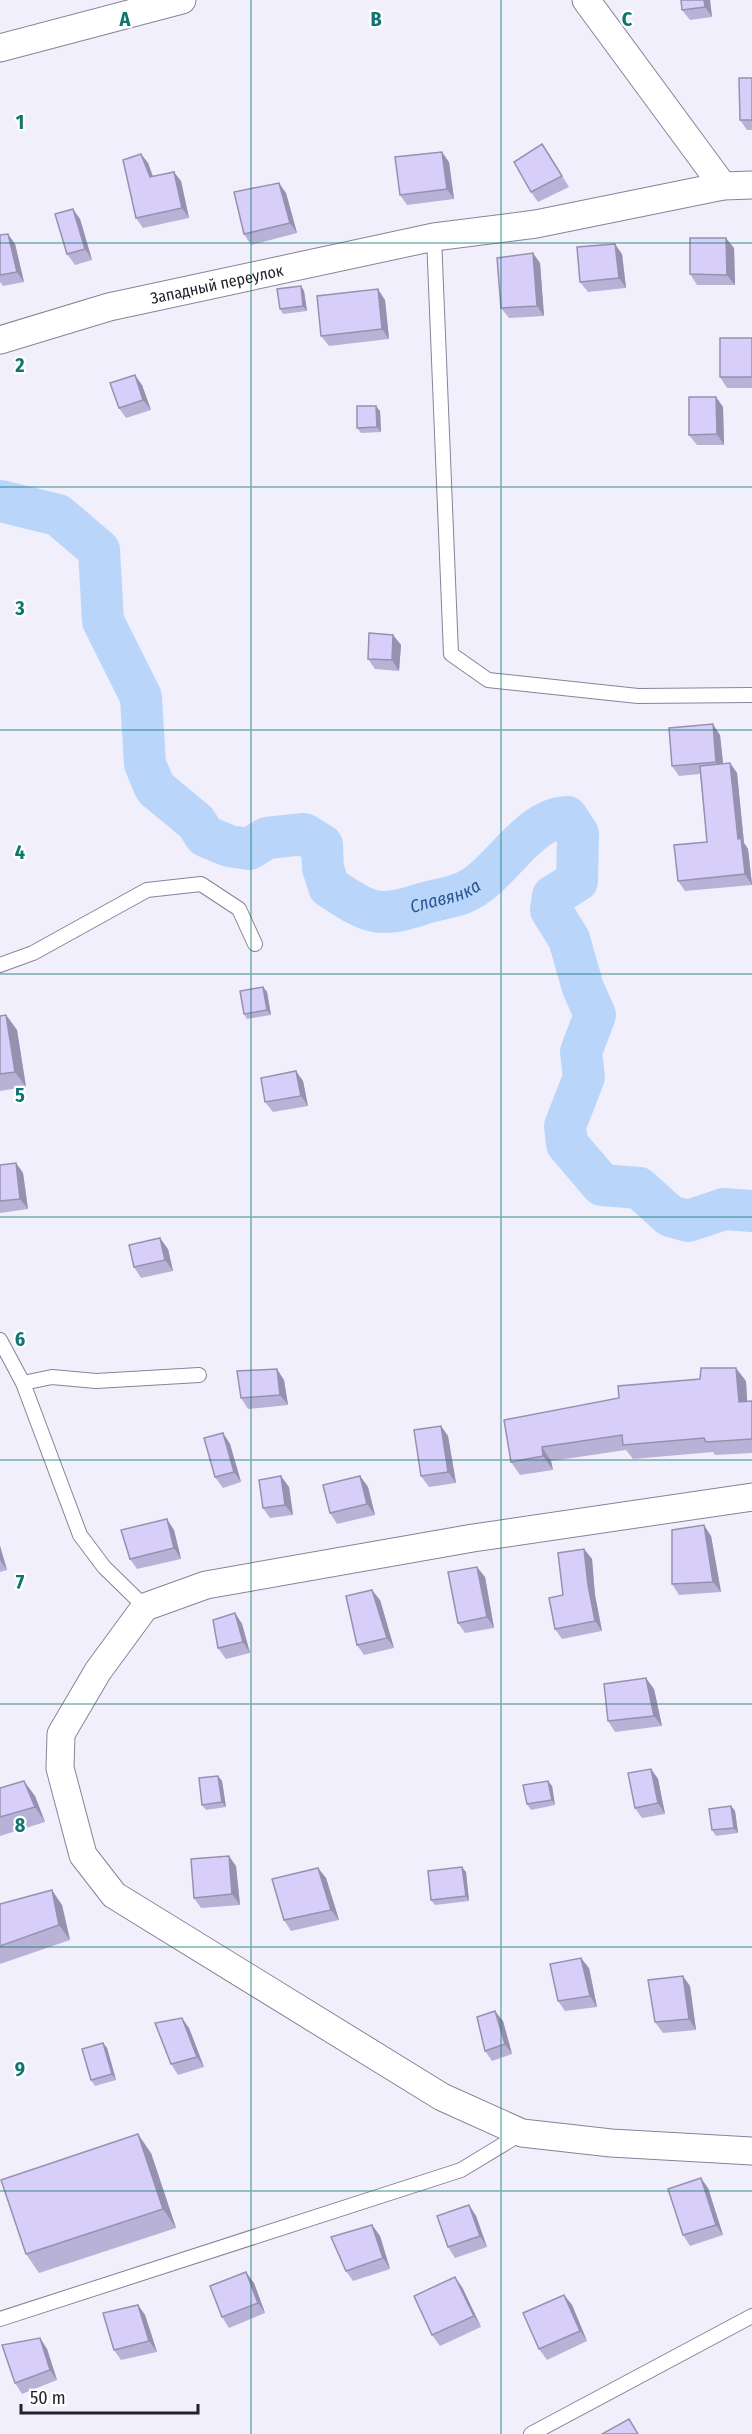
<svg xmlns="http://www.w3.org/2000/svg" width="752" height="2434" viewBox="0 0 752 2434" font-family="'Fira Sans Condensed',sans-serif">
<rect width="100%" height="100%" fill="#f2effd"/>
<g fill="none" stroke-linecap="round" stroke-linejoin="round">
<path stroke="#b9d6fa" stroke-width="42" id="s1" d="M0,501L58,515L99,550L103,621L141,697L145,764L155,788L196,822L205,836L229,846L249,849L267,838L304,834L322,845L323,868L329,887C369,913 377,919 422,904C440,898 458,898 474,887C503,869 530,818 567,817L578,834L577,881L553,896L551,910L569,939L583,988L595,1015L581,1052L584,1077L565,1126L567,1144L602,1185L639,1188L670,1216L688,1221L724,1209L752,1211"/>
<g stroke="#878398" stroke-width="16">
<g id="service">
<polyline points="434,237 451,654 488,680 638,696 752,695"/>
<polyline points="0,965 33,953 147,890 201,884 239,909 255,944"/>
<polyline points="0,1340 23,1383 80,1535 104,1567 145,1607"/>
<polyline points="23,1383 52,1377 96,1381 199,1375"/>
<polyline points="0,2319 461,2170 522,2133"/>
<polyline points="531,2434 752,2316"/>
</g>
</g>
<g stroke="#878398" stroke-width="29">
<g id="minor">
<polyline points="586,0 723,186"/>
<polyline points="0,48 182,0"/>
<path id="s2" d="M0,340L109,307L434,237L536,224L723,186L752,185"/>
<polyline points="752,1497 473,1538 206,1585 145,1607 98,1671 61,1734 60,1768 83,1855 114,1895 442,2097 522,2133 611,2143 752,2151"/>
</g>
</g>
<use href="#service" stroke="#fff" stroke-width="14"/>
<use href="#minor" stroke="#fff" stroke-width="27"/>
</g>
<g fill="#b9b2d7">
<polygon points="710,0 712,17 690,20 682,10"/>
<polygon points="752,78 752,130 747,130 740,120"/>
<polygon points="141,154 148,163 153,176 181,181 189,218 143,228 136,218"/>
<polygon points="549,154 569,187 538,202 531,192"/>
<polygon points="449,162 454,199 407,205 400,195"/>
<polygon points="286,193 297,233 251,245 244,234"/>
<polygon points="80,219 92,260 75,265 67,254"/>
<polygon points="0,235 15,244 24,282 3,286 0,282"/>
<polygon points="734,248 735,285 697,285 690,274"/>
<polygon points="622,254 626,288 588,292 580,282"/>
<polygon points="540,263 544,316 509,318 501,308"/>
<polygon points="301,286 304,291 307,311 283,314 280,309"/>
<polygon points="385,300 389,339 329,346 321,336"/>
<polygon points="752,338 752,388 727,388 720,377"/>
<polygon points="142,385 151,410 126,418 119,408"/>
<polygon points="716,397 723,407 724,445 697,445 689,435"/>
<polygon points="380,411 381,432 361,433 357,428"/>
<polygon points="393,635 401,645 399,671 375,669 368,659"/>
<polygon points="720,735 723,764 730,763 737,773 744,843 748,849 752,885 685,891 678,881 707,842 700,774 679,776 672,766"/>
<polygon points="263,987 267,992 271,1015 247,1019 244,1014"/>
<polygon points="6,1015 17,1030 26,1087 0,1091 0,1016"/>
<polygon points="303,1081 308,1106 273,1112 265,1102"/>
<polygon points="16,1163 23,1173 28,1209 0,1213 0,1165"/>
<polygon points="168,1249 173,1271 141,1278 134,1267"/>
<polygon points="284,1380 288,1405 248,1409 241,1398"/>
<polygon points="746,1381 747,1401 752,1401 752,1453 715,1455 713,1452 633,1459 626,1450 551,1461 553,1470 520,1475 511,1462 504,1420"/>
<polygon points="441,1426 448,1436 456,1483 429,1487 421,1476"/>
<polygon points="223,1433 230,1444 241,1482 223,1488 215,1477"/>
<polygon points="360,1476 368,1487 375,1515 337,1524 330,1513"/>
<polygon points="289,1487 293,1515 270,1518 263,1508"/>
<polygon points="174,1530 181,1559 137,1569 130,1559"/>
<polygon points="711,1536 721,1592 679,1595 672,1584"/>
<polygon points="0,1546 7,1570 0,1572"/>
<polygon points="584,1549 592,1559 595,1595 602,1631 562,1639 555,1629 563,1595"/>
<polygon points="485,1577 494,1628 465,1633 458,1623"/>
<polygon points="380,1600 394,1648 364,1655 357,1645"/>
<polygon points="235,1613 242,1624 250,1653 226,1659 218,1648"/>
<polygon points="654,1689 662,1726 615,1732 608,1721"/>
<polygon points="651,1769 658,1779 665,1814 642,1818 635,1808"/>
<polygon points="218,1776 222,1781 226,1807 206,1810 202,1805"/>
<polygon points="548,1781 552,1786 555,1805 531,1810 527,1804"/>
<polygon points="0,1788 35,1796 45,1822 0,1836"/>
<polygon points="731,1806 735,1811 738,1833 716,1836 712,1830"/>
<polygon points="236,1866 240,1905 201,1908 194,1898"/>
<polygon points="318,1868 326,1878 339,1920 291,1931 284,1920"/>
<polygon points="466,1872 469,1901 435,1905 431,1900"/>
<polygon points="0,1904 62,1905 70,1940 0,1964"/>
<polygon points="589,1968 597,2007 565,2011 558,2001"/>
<polygon points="690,1986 696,2030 663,2033 655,2022"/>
<polygon points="503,2021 512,2054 492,2061 485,2051"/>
<polygon points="189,2028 204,2067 178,2075 171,2064"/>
<polygon points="103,2043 107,2048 116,2080 95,2086 91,2080"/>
<polygon points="151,2153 176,2228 39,2273 26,2254"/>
<polygon points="708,2188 723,2235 690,2246 683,2235"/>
<polygon points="469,2205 476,2216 487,2247 455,2258 448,2247"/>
<polygon points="372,2225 380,2236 390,2269 353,2281 346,2271"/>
<polygon points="254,2283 265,2313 229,2328 222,2317"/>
<polygon points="462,2287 481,2327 440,2346 432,2335"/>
<polygon points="564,2295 572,2305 587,2341 547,2360 539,2349"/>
<polygon points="138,2305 145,2315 157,2352 121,2360 114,2350"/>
<polygon points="40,2338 47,2349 57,2380 22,2394 15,2383"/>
</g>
<g fill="#9691af">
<polygon points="704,0 710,0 712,17 705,7"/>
<polygon points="442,152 449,162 454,199 447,189"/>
<polygon points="141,154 148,163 156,186 150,177"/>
<polygon points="174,172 181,181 189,218 182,208"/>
<polygon points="279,183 286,193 297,233 290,223"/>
<polygon points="73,209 80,219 92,260 85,249"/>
<polygon points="8,234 15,244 24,282 17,272"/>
<polygon points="726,238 734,248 735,285 727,275"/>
<polygon points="615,244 622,254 626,288 619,278"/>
<polygon points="533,253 540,263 544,316 537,306"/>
<polygon points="301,286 304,291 307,311 303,306"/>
<polygon points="378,289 385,300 389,339 382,329"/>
<polygon points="135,375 142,385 151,410 143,400"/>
<polygon points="716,397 723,407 724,445 717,434"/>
<polygon points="376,406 380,411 381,432 377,427"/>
<polygon points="393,635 401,645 399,671 392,660"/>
<polygon points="713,724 720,735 724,772 716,762"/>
<polygon points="730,763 737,773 744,843 748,849 752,885 745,874 738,839"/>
<polygon points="263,987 267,992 271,1015 267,1010"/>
<polygon points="6,1015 17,1030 26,1087 15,1072"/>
<polygon points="296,1071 303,1081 308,1106 301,1096"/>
<polygon points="16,1163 23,1173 28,1209 20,1199"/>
<polygon points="160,1238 168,1249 173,1271 165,1260"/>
<polygon points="736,1368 746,1381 748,1416 739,1402"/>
<polygon points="277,1369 284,1380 288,1405 280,1395"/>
<polygon points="441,1426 448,1436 456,1483 448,1472"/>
<polygon points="223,1433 230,1444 241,1482 234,1472"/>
<polygon points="542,1447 551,1461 553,1470 543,1456"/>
<polygon points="281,1476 289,1487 293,1515 285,1505"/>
<polygon points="360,1476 368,1487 375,1515 367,1504"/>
<polygon points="167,1519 174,1530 181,1559 174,1548"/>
<polygon points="704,1525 711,1536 721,1592 713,1582"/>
<polygon points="0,1546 7,1570 0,1560"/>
<polygon points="584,1549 592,1559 595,1595 602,1631 595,1621 588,1585"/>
<polygon points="477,1567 485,1577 494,1628 487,1617"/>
<polygon points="372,1590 380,1600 394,1648 387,1638"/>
<polygon points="235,1613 242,1624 250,1653 243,1642"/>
<polygon points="646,1678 654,1689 662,1726 654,1716"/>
<polygon points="651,1769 658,1779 665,1814 658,1803"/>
<polygon points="218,1776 222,1781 226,1807 222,1802"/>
<polygon points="24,1781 35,1796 45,1822 35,1807"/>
<polygon points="548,1781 552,1786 555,1805 552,1800"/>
<polygon points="731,1806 735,1811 738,1833 734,1828"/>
<polygon points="229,1856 236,1866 240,1905 232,1894"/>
<polygon points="462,1867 466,1872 469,1901 466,1896"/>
<polygon points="318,1868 326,1878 339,1920 331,1910"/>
<polygon points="52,1890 62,1905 70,1940 59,1925"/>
<polygon points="581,1958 589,1968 597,2007 590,1996"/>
<polygon points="683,1976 690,1986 696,2030 689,2019"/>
<polygon points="495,2011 503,2021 512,2054 505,2044"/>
<polygon points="182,2018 189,2028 204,2067 197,2057"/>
<polygon points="103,2043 107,2048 116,2080 112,2074"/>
<polygon points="138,2134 151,2153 176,2228 163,2209"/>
<polygon points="701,2178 708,2188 723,2235 716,2225"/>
<polygon points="469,2205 476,2216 487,2247 480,2236"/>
<polygon points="372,2225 380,2236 390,2269 383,2258"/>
<polygon points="246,2272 254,2283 265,2313 258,2303"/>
<polygon points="455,2277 462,2287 481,2327 474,2316"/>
<polygon points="564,2295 572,2305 587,2341 580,2331"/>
<polygon points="138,2305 145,2315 157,2352 149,2341"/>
<polygon points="40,2338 47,2349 57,2380 50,2370"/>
</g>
<g fill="#d7cffa" stroke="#9691af" stroke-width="1.5">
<polygon points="681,0 704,0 705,7 682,10"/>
<polygon points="739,78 752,78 752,120 740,120"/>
<polygon points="542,144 562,176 531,192 514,162"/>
<polygon points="442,152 447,189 400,195 395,157"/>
<polygon points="141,154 150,177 174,172 182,208 136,218 123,160"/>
<polygon points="279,183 290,223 244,234 234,192"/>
<polygon points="73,209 85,249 67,254 55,214"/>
<polygon points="8,234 17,272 0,275 0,235"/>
<polygon points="690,238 726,238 727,275 690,274"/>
<polygon points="615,244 619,278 580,282 577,247"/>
<polygon points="533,253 537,306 501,308 497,258"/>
<polygon points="301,286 303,306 280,309 277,289"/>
<polygon points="378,289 382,329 321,336 317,296"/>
<rect x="720" y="338" width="32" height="39"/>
<polygon points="135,375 143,400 119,408 110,383"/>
<polygon points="689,397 716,397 717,434 689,435"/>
<polygon points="357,406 376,406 377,427 357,428"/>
<polygon points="369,633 393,635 392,660 368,659"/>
<polygon points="713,724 716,762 672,766 669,728"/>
<polygon points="730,763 738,839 741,838 745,874 678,881 674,845 707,842 700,766"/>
<polygon points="263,987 267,1010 244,1014 240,991"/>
<polygon points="6,1015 15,1072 0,1074 0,1016"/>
<polygon points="296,1071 301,1096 265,1102 261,1078"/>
<polygon points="16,1163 20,1199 0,1201 0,1165"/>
<polygon points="160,1238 165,1260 134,1267 129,1245"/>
<polygon points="701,1368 736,1368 739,1402 752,1401 752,1439 706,1442 704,1438 623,1445 622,1435 542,1447 543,1456 511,1462 504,1420 619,1398 618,1386 700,1379"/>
<polygon points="277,1369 280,1395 241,1398 237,1371"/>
<polygon points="441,1426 448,1472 421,1476 414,1430"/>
<polygon points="223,1433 234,1472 215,1477 204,1438"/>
<polygon points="281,1476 285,1505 263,1508 259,1480"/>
<polygon points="360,1476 367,1504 330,1513 323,1485"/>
<polygon points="167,1519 174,1548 130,1559 121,1530"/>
<polygon points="704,1525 713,1582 672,1584 672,1530"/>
<polygon points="584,1549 588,1585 595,1621 555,1629 549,1598 563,1595 558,1553"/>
<polygon points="477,1567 487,1617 458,1623 448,1572"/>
<polygon points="372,1590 387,1638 357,1645 346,1596"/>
<polygon points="235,1613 243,1642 218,1648 213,1620"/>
<polygon points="646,1678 654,1716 608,1721 604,1684"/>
<polygon points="651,1769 658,1803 635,1808 628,1773"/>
<polygon points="218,1776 222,1802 202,1805 199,1778"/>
<polygon points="24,1781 35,1807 0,1817 0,1788"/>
<polygon points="548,1781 552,1800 527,1804 523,1785"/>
<polygon points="731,1806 734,1828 712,1830 709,1809"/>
<polygon points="229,1856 232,1894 194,1898 191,1859"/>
<polygon points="462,1867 466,1896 431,1900 428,1871"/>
<polygon points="318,1868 331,1910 284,1920 272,1879"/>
<polygon points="52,1890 59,1925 0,1946 0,1904"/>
<polygon points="581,1958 590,1996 558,2001 550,1964"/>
<polygon points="683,1976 689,2019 655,2022 648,1980"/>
<polygon points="495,2011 505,2044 485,2051 477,2017"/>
<polygon points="182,2018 197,2057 171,2064 155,2023"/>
<polygon points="103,2043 112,2074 91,2080 82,2049"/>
<polygon points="138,2134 163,2209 26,2254 1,2180"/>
<polygon points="701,2178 716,2225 683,2235 668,2189"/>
<polygon points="469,2205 480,2236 448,2247 437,2216"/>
<polygon points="372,2225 383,2258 346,2271 331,2237"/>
<polygon points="246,2272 258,2303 222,2317 210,2286"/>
<polygon points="455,2277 474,2316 432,2335 414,2296"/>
<polygon points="564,2295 580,2331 539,2349 523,2313"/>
<polygon points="138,2305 149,2341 114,2350 103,2313"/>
<polygon points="40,2338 50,2370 15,2383 2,2345"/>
<polygon points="629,2419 638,2434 602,2434"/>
</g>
<path fill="none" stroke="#0f766e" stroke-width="1.5" stroke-opacity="0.55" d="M251,0V2434M501,0V2434M0,243H752M0,487H752M0,730H752M0,974H752M0,1217H752M0,1460H752M0,1704H752M0,1947H752M0,2191H752"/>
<g text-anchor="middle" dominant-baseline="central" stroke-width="4.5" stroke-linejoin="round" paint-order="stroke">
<g font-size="16" fill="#24222b" stroke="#fff">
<text stroke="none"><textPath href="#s2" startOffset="224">Западный переулок</textPath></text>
</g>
<g font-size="18" font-style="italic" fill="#2a578f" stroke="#fff">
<text stroke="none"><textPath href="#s1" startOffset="726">Славянка</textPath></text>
</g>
</g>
<g font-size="20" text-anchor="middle" font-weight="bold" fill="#0f766e" stroke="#fff" stroke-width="4.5" stroke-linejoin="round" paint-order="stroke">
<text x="125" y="26">A</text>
<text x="376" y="26">B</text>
<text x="627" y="26">C</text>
<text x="20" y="129">1</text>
<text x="20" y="372">2</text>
<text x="20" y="615">3</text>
<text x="20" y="859">4</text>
<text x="20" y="1102">5</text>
<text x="20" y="1346">6</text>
<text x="20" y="1589">7</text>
<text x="20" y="1832">8</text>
<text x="20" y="2076">9</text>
</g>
<path d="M21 2404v9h177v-9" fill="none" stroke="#24222b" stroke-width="3"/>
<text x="30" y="2404" font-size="18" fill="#24222b" stroke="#ffffff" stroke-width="4.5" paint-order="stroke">50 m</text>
</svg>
